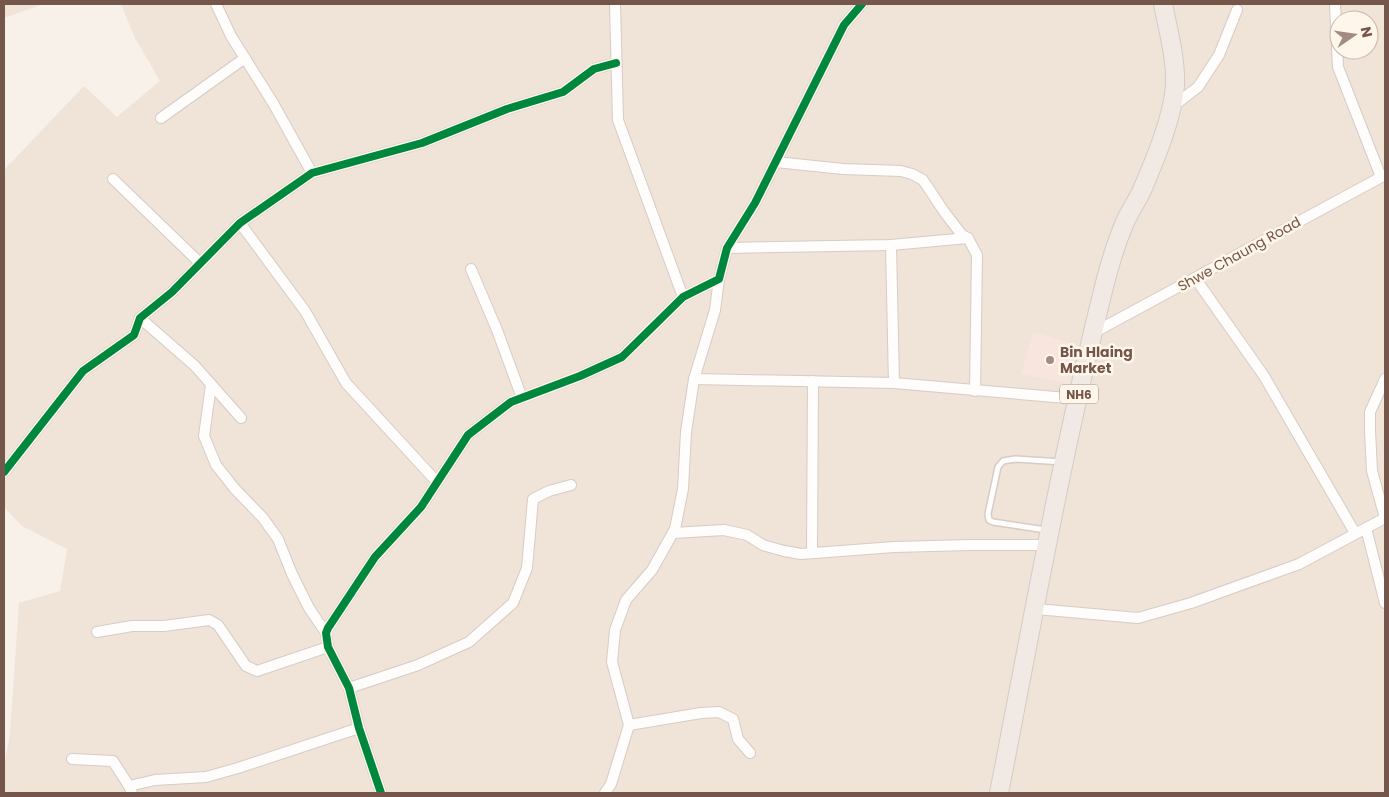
<svg xmlns="http://www.w3.org/2000/svg" width="1389" height="797" viewBox="0 0 1389 797" font-family="Poppins,sans-serif">
<rect width="100%" height="100%" fill="#f7f1ea"/>
<g fill="#f0e3d7" fill-rule="evenodd">
<polygon points="4,4 43,4 4,18"/>
<path d="M121,4H1385V793H4V767L10,734L19,603L60,591L67,549L22,526L4,507V170L84,86L117,117L160,81L135,38ZM1339,20H1369V50H1339Z"/>
</g>
<polygon fill="#f7e5de" points="1033,332 1078,345 1069,384 1021,374"/>
<g fill="none" stroke-linecap="round" stroke-linejoin="round">
<g stroke="#d6ccc7" stroke-width="8">
<polyline id="service" points="1046,530 993,522 989,520 988,514 998,467 1003,461 1015,459 1062,462"/>
</g>
<g stroke="#d6ccc7" stroke-width="12">
<g id="minor">
<polyline points="216,4 231,36 273,103 312,173"/>
<polyline points="615,4 618,120 683,297"/>
<polyline points="1335,4 1338,67 1381,177"/>
<polyline points="1172,107 1198,87 1219,55 1237,10"/>
<polyline points="161,118 245,58"/>
<polyline points="776,162 843,169 901,171 912,174 923,180 945,213 962,235 968,238 977,255 975,391"/>
<polyline points="113,179 200,263"/>
<polyline points="240,223 305,311 346,383 437,482"/>
<polyline points="891,245 894,383"/>
<polyline points="727,248 891,245 968,238"/>
<polyline points="471,269 497,330 522,398"/>
<polyline points="1195,278 1264,376 1355,533"/>
<polyline points="140,318 195,366 241,418"/>
<polyline points="1093,333 1385,175"/>
<polyline points="694,379 894,383 1078,399"/>
<polyline points="211,385 204,436 216,465 235,489 263,518 278,539 292,574 309,608 326,633"/>
<polyline points="4,472 83,371 134,335 140,318 172,292 240,223 312,173 422,143 507,109 563,92 594,69 616,63"/>
<polyline points="1385,518 1372,471 1370,431 1370,412 1385,379"/>
<polyline points="1366,528 1385,603"/>
<polyline points="673,533 724,530 747,535 763,545 784,551 801,554 894,547 970,545 1048,545"/>
<polyline points="812,553 813,381"/>
<polyline points="1036,609 1138,618 1191,603 1299,564 1385,518"/>
<polyline points="97,632 132,626 164,626 209,620 218,625 246,666 257,671 328,647"/>
<polyline points="349,688 418,665 469,642 513,603 527,568 533,499 549,491 571,485"/>
<polyline points="629,725 701,713 719,712 733,719 738,739 750,753"/>
<polyline points="72,759 113,761 129,786 132,793"/>
<polyline points="129,786 155,780 206,777 238,768 359,728"/>
<polyline points="381,793 359,728 349,688 328,647 326,633 328,628 375,557 421,507 468,435 511,402 580,376 622,357 683,297 719,279 727,248 755,203 844,25 862,4"/>
<polyline points="605,793 611,784 629,725 612,662 615,630 626,600 652,570 675,529 683,489 686,432 694,379 715,310 719,279"/>
</g>
</g>
<g stroke="#d5cbc6" stroke-width="20">
<path id="trunk" d="M999,793C1029,640 1056,485 1093,332C1102,295 1110,257 1125,222C1130,211 1137,201 1142,190C1155,160 1173,117 1175,85C1176,58 1168,30 1163,4"/>
</g>
<use href="#service" stroke="#fefdfc" stroke-width="5"/>
<use href="#minor" stroke="#fefdfc" stroke-width="10"/>
<use href="#trunk" stroke="#f1eae4" stroke-width="18"/>
<g stroke="#fff6eb" stroke-width="11">
<g id="cycleway">
<polyline points="4,472 83,371 134,335 140,318 172,292 240,223 312,173 422,143 507,109 563,92 594,69 616,63"/>
<polyline points="381,793 359,728 349,688 328,647 326,633 328,628 375,557 421,507 468,435 511,402 580,376 622,357 683,297 719,279 727,248 755,203 844,25 862,4"/>
</g>
</g>
<use href="#cycleway" stroke="#00873e" stroke-width="8"/>
</g>
<circle fill="#a28c82" stroke="#fff6eb" stroke-width="2" cx="1050" cy="360" r="5"/>
<g text-anchor="middle" dominant-baseline="central" stroke-width="5" stroke-linejoin="round" paint-order="stroke">
<rect fill="#fff6eb" stroke="#9e867a" stroke-width="1" x="1060" y="384.5" width="38" height="19" rx="4"/>
<g font-size="12" font-weight="bold" fill="#75564a">
<text x="1079" y="394">NH6</text>
</g>
<g font-size="14" fill="#75564a" stroke="#fff6eb">
<text transform="translate(1239 254) rotate(-29)">Shwe Chaung Road</text>
</g>
<g font-size="14" font-weight="bold" fill="#75564a" stroke="#fff6eb" text-anchor="start">
<text x="1060" y="352">Bin Hlaing<tspan x="1060" dy="16">Market</tspan></text>
</g>
</g>
<rect width="1389" height="797" fill="none" stroke="#75564a" stroke-width="10"/>
<g transform="translate(1354 35) rotate(77)"><circle r="24" fill="#fff6eb" stroke="#c8b6ab"/>
<path d="M0-4L9 19L0 12L-9 19Z" fill="#a28c82"/>
<text y="-8" font-size="14" font-weight="bold" text-anchor="middle" fill="#75564a">N</text>
</g>
</svg>
